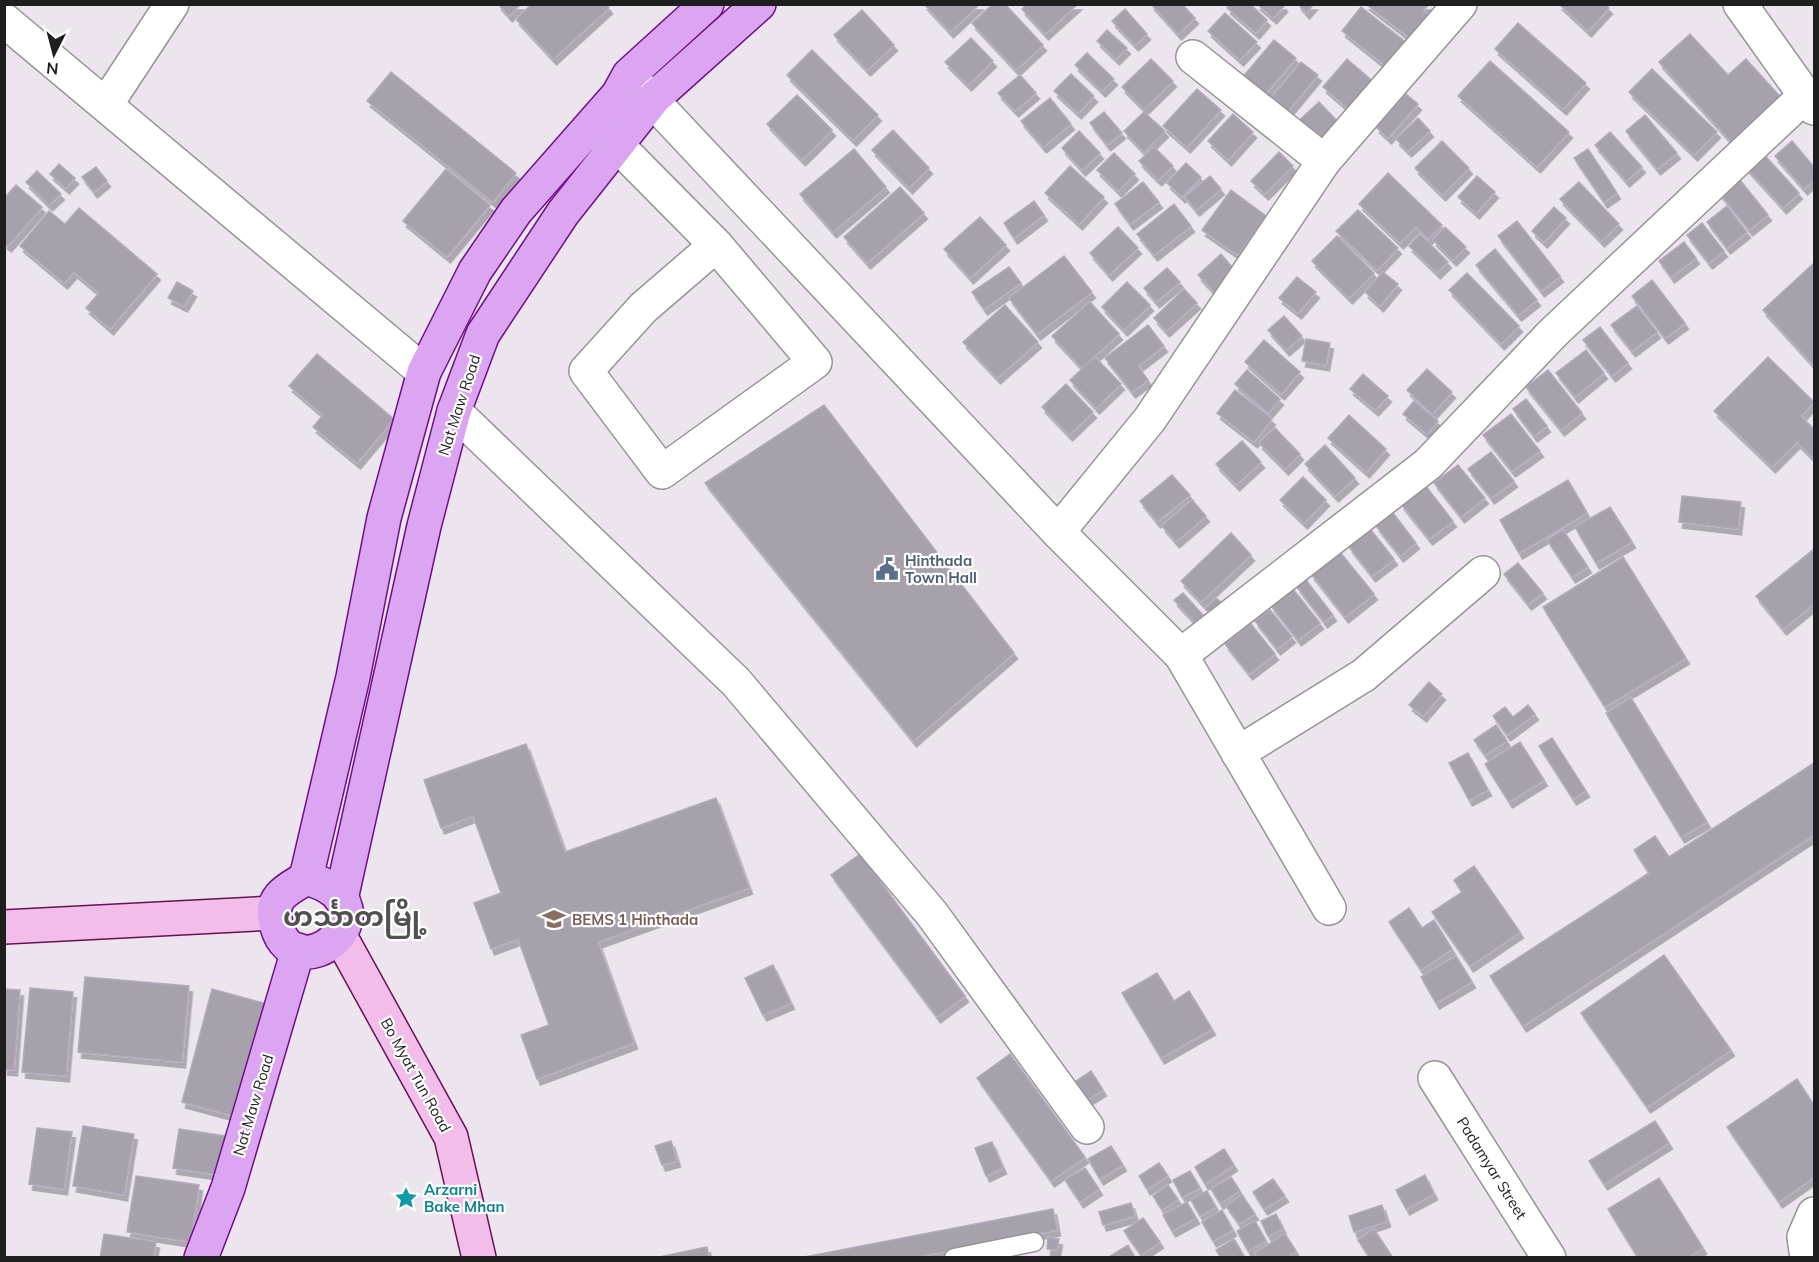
<svg xmlns="http://www.w3.org/2000/svg" width="1819" height="1262" viewBox="0 0 1819 1262" font-family="Mulish,'Noto Sans Myanmar',sans-serif">
<defs>
<filter id="shadow"><feDropShadow dx="3.5" dy="6" stdDeviation="0" flood-color="#0004"/></filter>
</defs>
<rect width="100%" height="100%" fill="#ece5ee"/>
<g fill="#a7a1ac" stroke="#b5a9be" stroke-width="1.5" filter="url(#shadow)">
<polygon points="498,4 521,4 509,16"/>
<polygon points="532,4 606,4 609,8 553,59 516,19"/>
<polygon points="924,4 980,4 950,32"/>
<polygon points="993,4 1005,4 1043,45 1016,70 972,23"/>
<polygon points="1027,4 1078,4 1045,34 1022,9"/>
<polygon points="1151,4 1182,4 1195,18 1178,34"/>
<polygon points="1230,4 1250,4 1267,20 1256,33 1227,8"/>
<polygon points="1257,4 1283,4 1284,6 1273,18"/>
<polygon points="1298,4 1314,4 1306,13"/>
<polygon points="1366,4 1429,4 1423,11 1434,20 1416,43"/>
<polygon points="1559,4 1605,4 1609,8 1588,31"/>
<polygon points="1361,7 1412,47 1393,72 1342,31"/>
<polygon points="1125,9 1147,34 1135,45 1112,21"/>
<polygon points="862,10 894,45 867,70 834,35"/>
<polygon points="1225,13 1257,42 1240,60 1208,31"/>
<polygon points="1518,23 1586,83 1563,109 1495,49"/>
<polygon points="1107,30 1127,48 1116,59 1097,41"/>
<polygon points="1690,34 1728,75 1746,59 1785,102 1735,146 1659,62"/>
<polygon points="971,38 993,61 968,85 945,62"/>
<polygon points="1274,40 1296,58 1258,103 1236,85"/>
<polygon points="812,50 878,115 853,140 787,75"/>
<polygon points="1087,53 1114,79 1102,91 1075,65"/>
<polygon points="1151,59 1173,81 1144,109 1122,87"/>
<polygon points="1347,59 1375,83 1351,111 1323,87"/>
<polygon points="1490,61 1569,132 1537,167 1458,96"/>
<polygon points="1301,62 1318,75 1280,121 1263,108"/>
<polygon points="1652,69 1717,132 1694,155 1629,92"/>
<polygon points="391,72 516,173 493,202 367,101"/>
<polygon points="1071,74 1094,96 1078,113 1054,91"/>
<polygon points="1020,75 1036,93 1015,111 998,93"/>
<polygon points="1197,89 1221,110 1187,147 1163,126"/>
<polygon points="1406,94 1418,104 1388,138 1376,127"/>
<polygon points="797,95 832,130 802,160 767,124"/>
<polygon points="1050,98 1071,124 1043,147 1021,121"/>
<polygon points="1319,102 1345,129 1319,153 1294,125"/>
<polygon points="1104,112 1122,133 1107,145 1090,123"/>
<polygon points="1144,112 1165,131 1144,152 1124,131"/>
<polygon points="1233,114 1253,132 1228,160 1208,141"/>
<polygon points="1645,115 1677,153 1657,169 1626,131"/>
<polygon points="1418,118 1430,131 1408,151 1396,139"/>
<polygon points="893,130 929,168 909,188 872,150"/>
<polygon points="1079,131 1100,153 1082,170 1062,148"/>
<polygon points="1610,132 1642,167 1626,181 1595,145"/>
<polygon points="1442,141 1469,168 1442,195 1415,168"/>
<polygon points="1792,141 1814,167 1814,180 1804,189 1775,156"/>
<polygon points="1154,147 1173,166 1158,180 1139,161"/>
<polygon points="854,149 886,187 833,232 800,194"/>
<polygon points="1588,149 1617,193 1604,202 1574,158"/>
<polygon points="1759,149 1799,193 1783,208 1743,164"/>
<polygon points="1279,152 1293,166 1265,194 1251,181"/>
<polygon points="1114,153 1135,174 1118,191 1097,170"/>
<polygon points="1186,163 1201,177 1182,197 1167,183"/>
<polygon points="59,164 75,178 66,188 50,174"/>
<polygon points="1070,166 1104,197 1079,224 1045,193"/>
<polygon points="96,167 107,181 94,192 82,177"/>
<polygon points="446,169 490,205 447,257 403,221"/>
<polygon points="37,171 61,194 49,205 26,182"/>
<polygon points="1388,173 1442,225 1428,239 1416,227 1400,243 1359,204"/>
<polygon points="1736,175 1768,215 1749,230 1717,190"/>
<polygon points="1210,176 1221,189 1196,210 1185,197"/>
<polygon points="1477,176 1495,192 1476,213 1458,197"/>
<polygon points="1143,182 1159,202 1130,224 1115,204"/>
<polygon points="1579,182 1619,224 1601,241 1560,199"/>
<polygon points="16,185 42,207 8,246 4,243 4,198"/>
<polygon points="900,187 924,213 867,263 844,237"/>
<polygon points="1231,190 1266,216 1238,255 1202,230"/>
<polygon points="1034,201 1044,215 1014,238 1004,223"/>
<polygon points="1174,204 1191,226 1154,255 1137,234"/>
<polygon points="1727,206 1747,232 1727,248 1707,222"/>
<polygon points="1554,207 1566,218 1544,242 1532,231"/>
<polygon points="79,208 157,274 110,329 86,308 99,293 74,272 64,283 20,246 49,211 65,224"/>
<polygon points="1358,210 1398,248 1377,270 1336,231"/>
<polygon points="980,217 1006,245 970,278 944,249"/>
<polygon points="1517,221 1560,276 1541,291 1498,236"/>
<polygon points="1702,223 1724,251 1709,263 1687,235"/>
<polygon points="1118,227 1138,248 1109,275 1090,253"/>
<polygon points="1445,227 1466,247 1453,260 1433,240"/>
<polygon points="1420,234 1448,262 1437,273 1409,246"/>
<polygon points="1337,236 1374,273 1349,298 1312,261"/>
<polygon points="1684,242 1696,258 1671,277 1659,261"/>
<polygon points="1495,249 1537,300 1518,315 1476,265"/>
<polygon points="1221,254 1238,274 1216,294 1198,275"/>
<polygon points="1064,256 1092,292 1037,334 1009,298"/>
<polygon points="1814,263 1814,366 1763,310"/>
<polygon points="1009,267 1021,283 984,309 972,292"/>
<polygon points="1167,268 1180,282 1156,302 1144,288"/>
<polygon points="1383,272 1398,284 1380,306 1365,292"/>
<polygon points="1467,273 1519,326 1501,344 1449,290"/>
<polygon points="1297,277 1316,292 1298,313 1279,298"/>
<polygon points="1652,280 1685,323 1665,338 1632,296"/>
<polygon points="177,282 193,291 184,306 168,298"/>
<polygon points="1127,282 1150,305 1124,330 1102,307"/>
<polygon points="1184,289 1197,303 1166,331 1154,318"/>
<polygon points="1090,302 1119,334 1082,368 1052,336"/>
<polygon points="1005,305 1038,342 997,378 963,342"/>
<polygon points="1637,306 1657,332 1632,351 1611,325"/>
<polygon points="1284,316 1302,336 1286,350 1268,330"/>
<polygon points="1148,325 1164,346 1138,366 1148,380 1132,392 1105,358"/>
<polygon points="1600,327 1628,363 1612,376 1583,340"/>
<polygon points="1306,339 1330,343 1326,365 1302,361"/>
<polygon points="1264,340 1300,372 1281,394 1245,362"/>
<polygon points="1586,350 1604,373 1575,397 1556,373"/>
<polygon points="317,354 394,419 357,463 313,427 323,415 289,386"/>
<polygon points="1095,357 1121,384 1096,408 1070,380"/>
<polygon points="1768,357 1814,402 1801,416 1814,429 1814,459 1797,442 1772,467 1714,411"/>
<polygon points="1427,369 1452,392 1432,414 1407,390"/>
<polygon points="1247,370 1280,399 1268,413 1235,384"/>
<polygon points="1548,370 1582,413 1561,430 1526,387"/>
<polygon points="1363,374 1388,396 1375,410 1350,389"/>
<polygon points="1066,384 1093,412 1069,435 1042,407"/>
<polygon points="1235,390 1272,419 1254,442 1217,413"/>
<polygon points="1526,399 1547,426 1534,436 1513,409"/>
<polygon points="1414,401 1438,421 1427,434 1403,414"/>
<polygon points="824,405 1014,653 913,741 705,483"/>
<polygon points="1511,414 1540,451 1512,471 1483,435"/>
<polygon points="1349,415 1386,449 1366,472 1328,438"/>
<polygon points="1275,428 1300,454 1285,469 1259,443"/>
<polygon points="1242,441 1261,462 1236,485 1216,464"/>
<polygon points="1325,445 1355,478 1335,496 1305,464"/>
<polygon points="1491,452 1514,481 1491,498 1468,469"/>
<polygon points="1458,465 1485,498 1461,517 1434,483"/>
<polygon points="1172,475 1190,495 1157,522 1140,501"/>
<polygon points="1303,477 1326,500 1304,523 1280,500"/>
<polygon points="1568,480 1587,513 1519,553 1500,520"/>
<polygon points="1425,485 1453,521 1429,539 1401,504"/>
<polygon points="1682,496 1741,502 1738,529 1679,522"/>
<polygon points="1192,500 1206,516 1176,542 1162,526"/>
<polygon points="1610,507 1632,542 1596,563 1575,527"/>
<polygon points="1393,513 1416,543 1400,556 1376,526"/>
<polygon points="1371,530 1394,559 1372,576 1349,547"/>
<polygon points="1563,530 1588,567 1572,577 1547,540"/>
<polygon points="1231,533 1251,555 1201,602 1181,581"/>
<polygon points="1814,549 1814,604 1783,629 1756,596"/>
<polygon points="1340,552 1374,594 1345,617 1311,574"/>
<polygon points="1623,557 1686,658 1605,707 1543,607"/>
<polygon points="1518,563 1543,593 1528,604 1504,574"/>
<polygon points="1306,580 1333,615 1324,622 1297,587"/>
<polygon points="1293,589 1320,623 1298,640 1271,606"/>
<polygon points="1183,593 1213,626 1205,633 1174,600"/>
<polygon points="1216,598 1231,611 1221,622 1205,609"/>
<polygon points="1270,610 1292,637 1277,649 1255,621"/>
<polygon points="1251,624 1275,654 1249,674 1225,644"/>
<polygon points="1429,682 1442,694 1423,716 1409,705"/>
<polygon points="1631,698 1707,822 1681,837 1606,713"/>
<polygon points="1528,705 1535,714 1507,735 1493,716 1505,707 1513,717"/>
<polygon points="1496,725 1507,741 1485,755 1474,740"/>
<polygon points="1552,738 1586,791 1573,799 1539,746"/>
<polygon points="1520,742 1544,780 1509,802 1485,764"/>
<polygon points="526,744 565,852 716,798 749,888 598,942 634,1043 537,1079 521,1035 549,1025 518,939 491,949 474,903 501,893 473,816 441,828 424,780"/>
<polygon points="1468,753 1488,790 1469,800 1449,763"/>
<polygon points="1814,763 1814,835 1523,1026 1490,976 1649,873 1634,850 1655,836 1669,857"/>
<polygon points="860,854 965,996 937,1017 831,875"/>
<polygon points="1474,866 1520,932 1470,966 1432,912 1462,892 1454,880"/>
<polygon points="1409,908 1422,928 1434,920 1452,949 1421,970 1389,922"/>
<polygon points="1664,955 1731,1050 1647,1107 1581,1013"/>
<polygon points="1456,956 1472,982 1436,1003 1421,977"/>
<polygon points="773,965 791,1003 763,1015 745,978"/>
<polygon points="1157,973 1174,1001 1189,991 1212,1029 1161,1058 1122,993"/>
<polygon points="85,977 189,986 182,1062 78,1052"/>
<polygon points="30,988 73,992 66,1076 22,1072"/>
<polygon points="4,989 20,990 14,1070 4,1069"/>
<polygon points="212,989 267,1004 238,1117 182,1102"/>
<polygon points="1010,1054 1085,1157 1051,1181 977,1078"/>
<polygon points="1091,1071 1103,1090 1082,1103 1070,1085"/>
<polygon points="1797,1079 1814,1105 1814,1177 1779,1202 1727,1127"/>
<polygon points="1655,1121 1669,1143 1604,1184 1589,1161"/>
<polygon points="83,1126 134,1134 124,1195 73,1186"/>
<polygon points="37,1128 72,1132 64,1189 29,1184"/>
<polygon points="179,1129 232,1137 226,1176 173,1168"/>
<polygon points="671,1141 677,1161 662,1165 655,1146"/>
<polygon points="992,1142 1003,1168 986,1176 975,1148"/>
<polygon points="1111,1146 1123,1165 1100,1179 1088,1159"/>
<polygon points="1224,1149 1234,1165 1205,1184 1195,1167"/>
<polygon points="1159,1163 1168,1176 1147,1189 1139,1176"/>
<polygon points="1085,1168 1099,1189 1080,1202 1065,1180"/>
<polygon points="1190,1171 1200,1188 1182,1197 1173,1180"/>
<polygon points="1425,1175 1434,1194 1406,1209 1396,1190"/>
<polygon points="136,1176 199,1185 191,1242 127,1232"/>
<polygon points="1231,1177 1240,1191 1220,1203 1211,1189"/>
<polygon points="1659,1178 1703,1248 1687,1258 1638,1258 1608,1209"/>
<polygon points="1273,1179 1285,1196 1264,1209 1253,1192"/>
<polygon points="1168,1185 1178,1199 1162,1210 1153,1196"/>
<polygon points="1207,1191 1216,1207 1200,1216 1191,1200"/>
<polygon points="1242,1195 1255,1214 1239,1224 1226,1206"/>
<polygon points="1187,1202 1196,1218 1172,1231 1163,1215"/>
<polygon points="1131,1203 1135,1216 1103,1225 1099,1212"/>
<polygon points="1382,1205 1387,1221 1354,1232 1349,1216"/>
<polygon points="1053,1209 1057,1230 911,1258 799,1258"/>
<polygon points="1222,1210 1233,1230 1213,1241 1202,1222"/>
<polygon points="1276,1214 1283,1229 1268,1236 1261,1221"/>
<polygon points="1143,1218 1160,1242 1141,1255 1124,1231"/>
<polygon points="1255,1221 1266,1241 1248,1251 1237,1231"/>
<polygon points="1374,1229 1393,1258 1370,1258 1358,1240"/>
<polygon points="104,1234 156,1242 153,1258 100,1258"/>
<polygon points="1285,1234 1296,1251 1286,1258 1258,1258 1255,1253"/>
<polygon points="1048,1237 1059,1239 1057,1250 1047,1249"/>
<polygon points="1234,1239 1245,1258 1221,1258 1216,1250"/>
<polygon points="1128,1245 1135,1258 1107,1258"/>
<polygon points="707,1247 709,1258 654,1258"/>
</g>
<g fill="none" stroke-linecap="round" stroke-linejoin="round">
<g stroke="#959595" stroke-width="21">
<polyline id="lane" points="954,1258 1034,1242"/>
</g>
<g stroke="#959595" stroke-width="36">
<g id="street">
<polyline points="1740,4 1814,108"/>
<polyline points="4,20 424,372"/>
<polyline points="1193,57 1324,161"/>
<polyline points="633,80 1058,532 1181,655 1329,908"/>
<polyline points="107,103 172,4"/>
<polyline points="593,130 618,146 716,245 815,362 662,472 586,371 643,308 716,245"/>
<polyline points="454,411 736,682 932,914 1087,1127"/>
<polyline points="1058,532 1150,419 1324,161 1460,4"/>
<polyline points="1181,655 1428,464 1553,333 1807,94"/>
<polyline points="1238,753 1364,675 1483,573"/>
<polyline points="1435,1078 1549,1258"/>
<polyline points="1807,1258 1804,1237 1814,1214"/>
</g>
</g>
<g stroke="#691054" stroke-width="36">
<g id="secondary">
<polyline points="4,927 274,913"/>
<polyline points="340,936 451,1137 479,1258"/>
</g>
</g>
<g stroke="#6f1087" stroke-width="36">
<g id="primary">
<polyline points="306,878 353,677 384,518 424,372 475,271 516,211 618,95 629,75 707,4"/>
<path d="M306,878C407,906 289,1003 275,918C271,895 291,888 306,878Z"/>
<polyline points="341,899 424,526 454,411 483,334 563,213 654,98 759,4"/>
<polyline points="201,1258 228,1188 298,950"/>
</g>
</g>
<use href="#lane" stroke="#fff" stroke-width="18"/>
<use href="#street" stroke="#fff" stroke-width="33"/>
<use href="#secondary" stroke="#f2bee9" stroke-width="33"/>
<use href="#primary" stroke="#dba5f2" stroke-width="33"/>
</g>
<defs>
<g id="civic-bare" transform="scale(1.8)"><path d="M-.6-6.5H3V-4.5H.6V-3L4-1V1h2V6H-6V1h2V-1L-.6-3ZM-1.2 2.5V6h2.4V2.5Z" fill="#5c6f8a" stroke="#fff" stroke-width="2.5" paint-order="stroke"/></g>
<g id="school-bare" transform="scale(1.8)"><path d="M0-5L7-2L0 1L-7-2ZM-4 1L0 2.5L4 1V4Q0 6-4 4Z" fill="#8d6e63" stroke="#fff" stroke-width="2.5" paint-order="stroke"/></g>
<g id="sight-bare" transform="scale(1.8)"><path d="M0-6L1.8-2.2L6-1.7L2.9 1.2L3.7 5.4L0 3.3L-3.7 5.4L-2.9 1.2L-6-1.7L-1.8-2.2Z" fill="#0f9aa8" stroke="#fff" stroke-width="2.5" paint-order="stroke"/></g>
</defs>
<g fill-rule="evenodd">
<use href="#civic-bare" x="887" y="569"/>
<use href="#school-bare" x="554" y="919"/>
<use href="#sight-bare" x="406" y="1198"/>
</g>
<g text-anchor="middle" dominant-baseline="central" stroke-width="4.5" stroke-linejoin="round" paint-order="stroke">
<g font-size="15" fill="#1e1e1e" stroke="#fff">
<text transform="translate(459 405) rotate(-72)">Nat Maw Road</text>
<text transform="translate(416 1075) rotate(61)">Bo Myat Tun Road</text>
<text transform="translate(253 1105) rotate(-73)">Nat Maw Road</text>
<text transform="translate(1492 1168) rotate(58)">Padamyar Street</text>
</g>
<g font-size="15" font-weight="bold" fill="#4e5e75" stroke="#fff" text-anchor="start">
<text x="905" y="560">Hinthada<tspan x="905" dy="17">Town Hall</tspan></text>
</g>
<g font-size="15" font-weight="bold" fill="#785e54" stroke="#fff" text-anchor="start">
<text x="572" y="919">BEMS 1 Hinthada</text>
</g>
<g font-size="15" font-weight="bold" fill="#0d838f" stroke="#fff" text-anchor="start">
<text x="424" y="1189">Arzarni<tspan x="424" dy="17">Bake Mhan</tspan></text>
</g>
<g font-size="27" font-weight="bold" fill="#515151" stroke="#fff">
<text x="355" y="916">ဟင်္သာတမြို့</text>
</g>
</g>
<rect width="1819" height="1262" fill="none" stroke="#1e1e1e" stroke-width="12"/>
<g transform="translate(54 54) rotate(186)" stroke="#ffffff" stroke-width="4.5" paint-order="stroke">
<path d="M0-4.5L10 22L0 15L-10 22Z" fill="#1e1e1e"/>
<text y="-9" font-size="16" font-weight="bold" text-anchor="middle" fill="#1e1e1e">N</text>
</g>
</svg>
